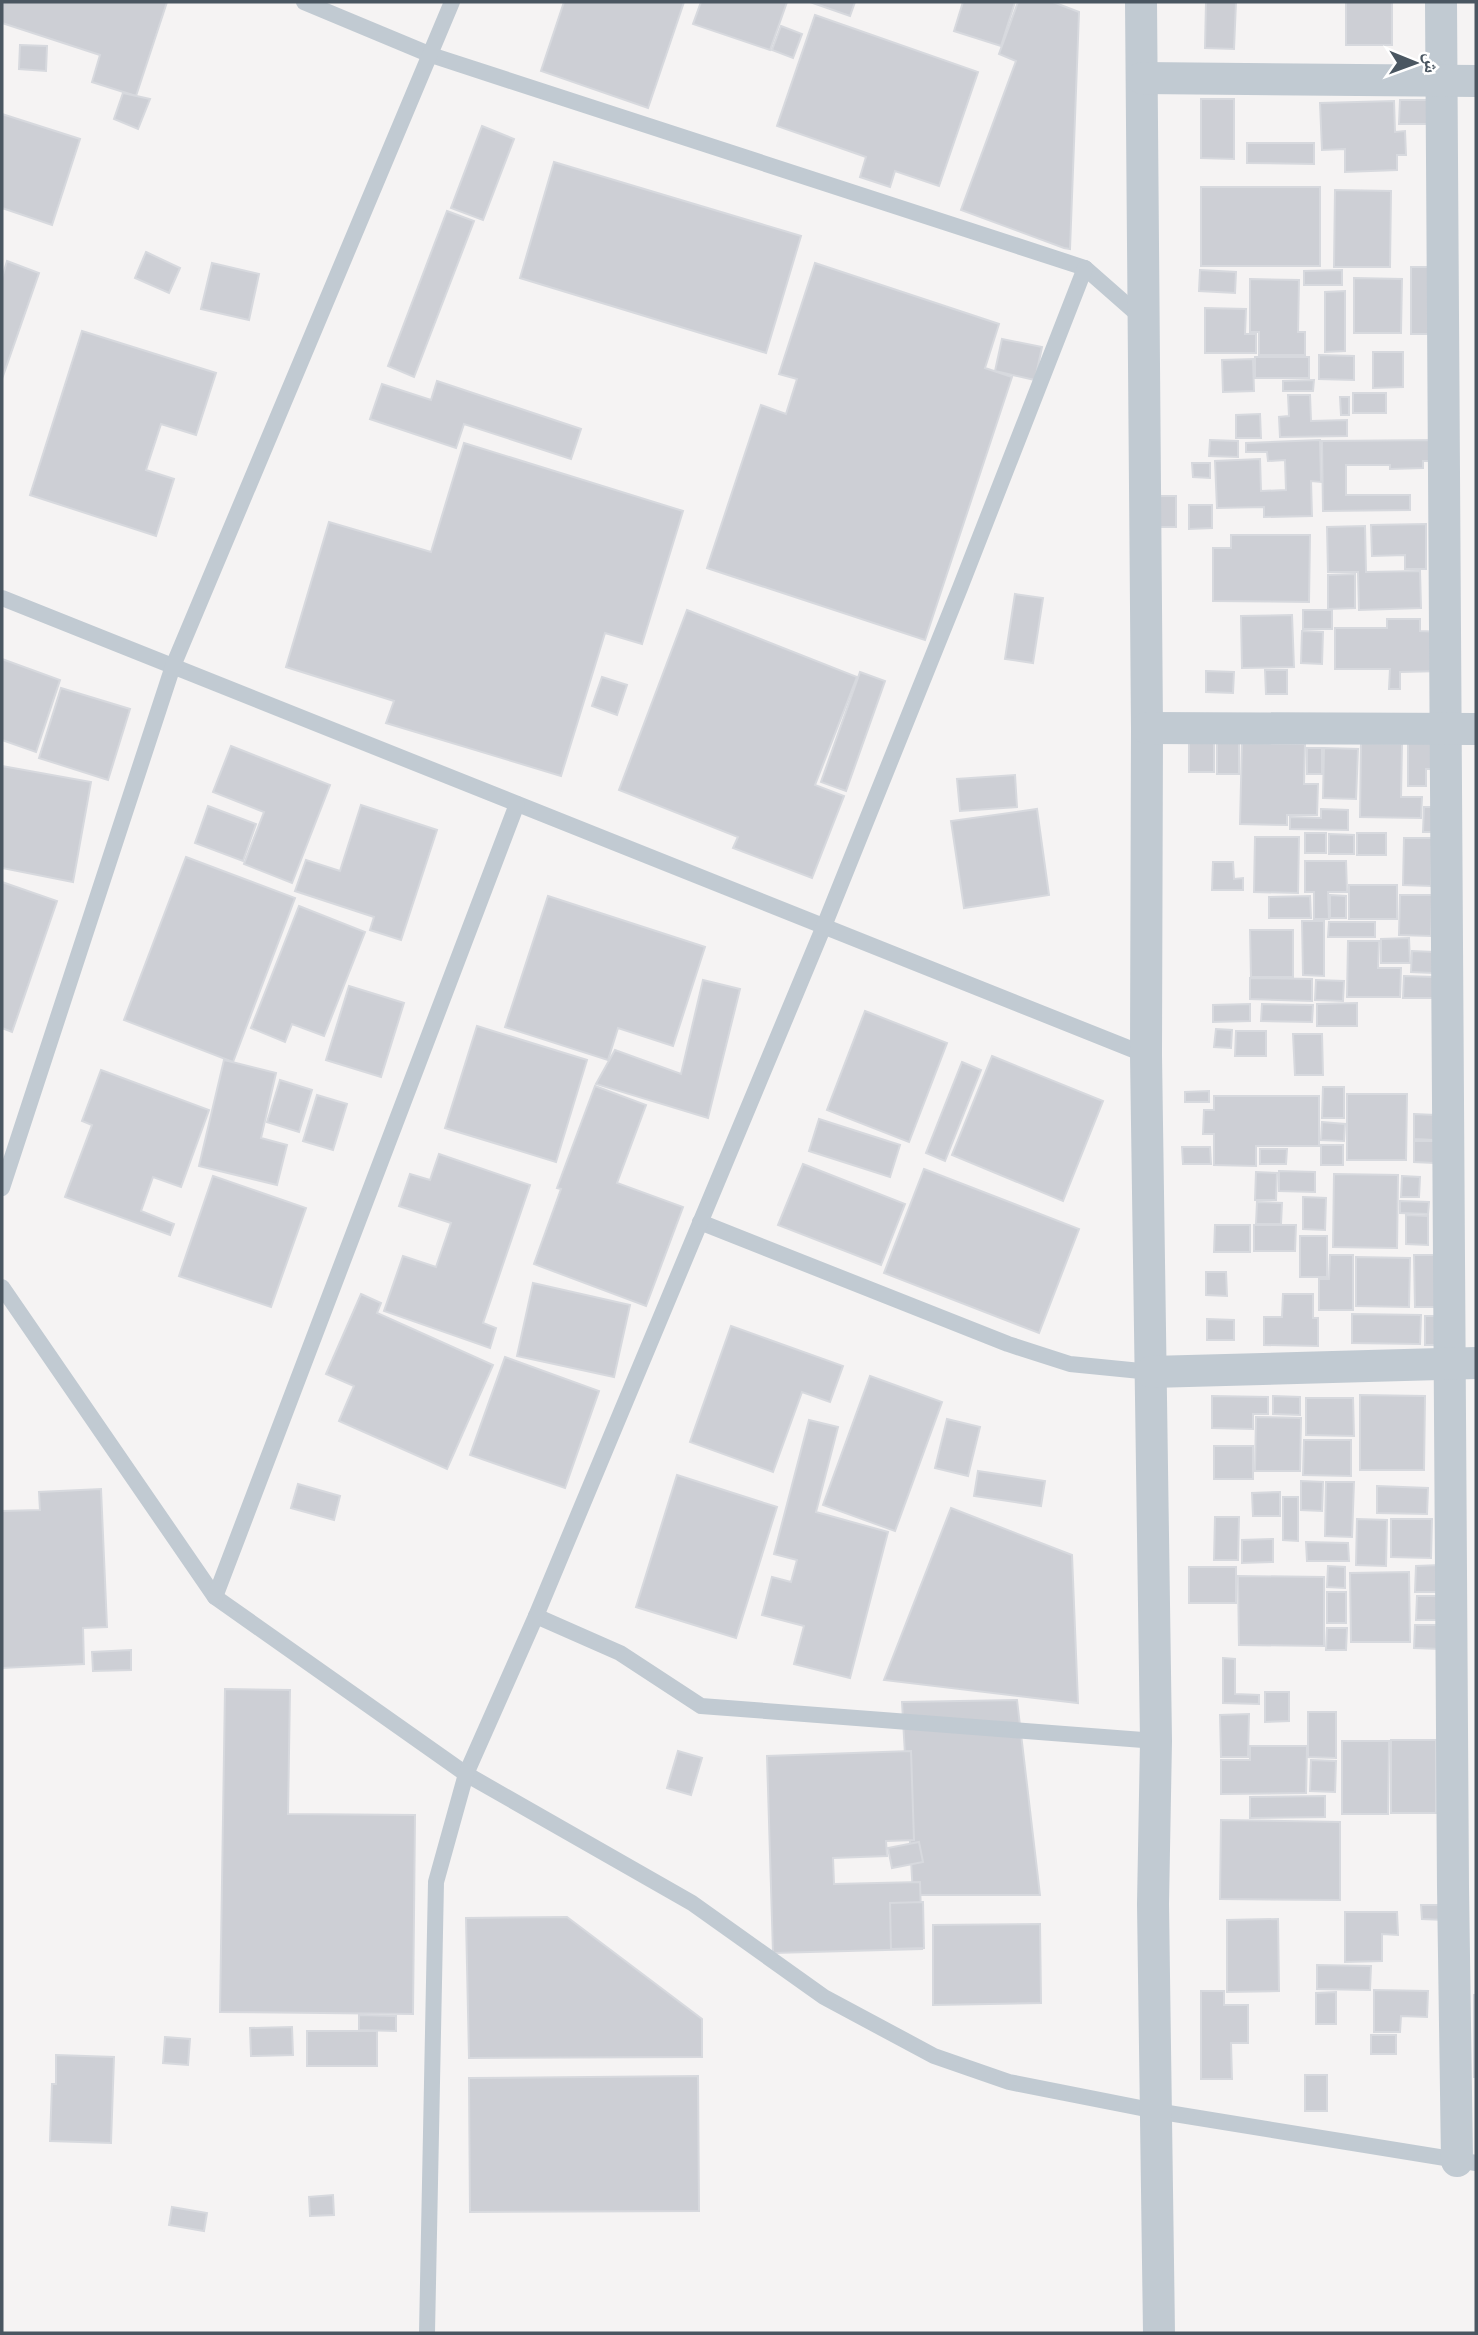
<svg xmlns="http://www.w3.org/2000/svg" width="1478" height="2335" viewBox="0 0 1478 2335" font-family="'Nunito Sans','Noto Naskh Arabic',sans-serif">
<rect width="100%" height="100%" fill="#f5f3f3"/>
<g fill="#cdcfd5" stroke="#d7d9de" stroke-width="2">
<polygon points="2,2 167,2 136,96 92,82 100,55 2,23"/>
<polygon points="564,2 684,2 648,108 541,71"/>
<polygon points="701,2 787,2 770,50 693,24"/>
<polygon points="810,2 855,2 850,16"/>
<polygon points="963,2 1015,2 1001,46 954,31"/>
<polygon points="1018,2 1053,2 1079,12 1070,249 1064,248 961,210 1016,61 999,54"/>
<polygon points="1206,2 1236,2 1234,49 1205,48"/>
<rect x="1346" y="2" width="46" height="43"/>
<polygon points="815,15 978,72 939,186 895,171 890,187 860,177 866,157 777,126"/>
<polygon points="781,26 802,34 793,58 772,50"/>
<polygon points="20,45 47,46 46,71 19,69"/>
<polygon points="123,93 150,99 138,129 114,119"/>
<polygon points="1201,99 1234,99 1234,159 1201,158"/>
<polygon points="1400,100 1434,100 1434,124 1399,124"/>
<polygon points="1394,101 1395,132 1405,131 1406,155 1397,155 1397,170 1345,172 1345,149 1322,150 1320,103"/>
<polygon points="2,114 80,139 52,225 2,208"/>
<polygon points="482,126 514,139 483,220 451,208"/>
<polygon points="1247,143 1314,143 1314,164 1247,163"/>
<polygon points="554,162 801,236 766,353 520,278"/>
<rect x="1201" y="187" width="119" height="79"/>
<polygon points="1335,190 1391,191 1390,267 1334,267"/>
<polygon points="447,211 474,221 414,377 388,366"/>
<polygon points="146,252 180,268 169,293 135,278"/>
<polygon points="7,261 39,273 2,379 2,278"/>
<polygon points="212,263 259,274 249,320 201,309"/>
<polygon points="815,263 999,324 985,368 1012,377 925,640 707,568 761,405 786,414 797,379 779,374"/>
<rect x="1411" y="267" width="21" height="67"/>
<polygon points="1200,270 1236,272 1235,293 1199,291"/>
<polygon points="1342,270 1342,285 1304,285 1304,271"/>
<polygon points="1354,278 1402,279 1401,333 1354,333"/>
<polygon points="1250,279 1299,280 1298,332 1305,332 1305,355 1259,355 1259,332 1250,332"/>
<polygon points="1345,291 1345,351 1325,352 1325,292"/>
<polygon points="1205,308 1246,309 1245,334 1256,334 1256,353 1205,353"/>
<polygon points="82,331 216,373 196,435 161,424 146,470 174,479 156,536 30,495"/>
<polygon points="1002,339 1042,347 1035,380 995,371"/>
<polygon points="1373,352 1403,352 1403,387 1373,388"/>
<polygon points="1319,355 1354,356 1354,380 1319,379"/>
<rect x="1255" y="357" width="54" height="21"/>
<polygon points="1253,359 1254,391 1223,392 1222,360"/>
<polygon points="1314,380 1313,391 1283,391 1283,381"/>
<polygon points="437,381 581,429 571,459 464,424 456,448 370,419 382,384 431,400"/>
<rect x="1353" y="393" width="33" height="20"/>
<polygon points="1288,395 1310,395 1311,421 1347,420 1347,436 1280,437 1279,417 1289,416"/>
<polygon points="1340,397 1349,397 1349,415 1341,415"/>
<polygon points="1260,414 1261,438 1236,438 1236,415"/>
<polygon points="1210,440 1238,441 1238,457 1209,456"/>
<polygon points="1320,440 1321,482 1311,481 1312,516 1264,517 1264,507 1217,508 1215,461 1260,459 1261,491 1286,490 1285,460 1268,461 1267,452 1246,452 1246,443"/>
<polygon points="1440,440 1440,461 1423,461 1423,468 1390,469 1390,465 1346,465 1346,495 1410,495 1410,510 1323,511 1322,441"/>
<polygon points="464,443 683,511 642,644 605,633 561,776 386,723 394,701 286,667 329,522 431,552"/>
<polygon points="1192,463 1210,463 1210,478 1193,477"/>
<polygon points="1157,496 1176,496 1176,527 1158,527"/>
<polygon points="1189,505 1212,505 1212,528 1189,529"/>
<polygon points="1426,524 1426,569 1405,569 1405,555 1372,556 1371,525"/>
<polygon points="1365,526 1366,572 1420,571 1421,608 1359,610 1358,572 1328,572 1327,527"/>
<polygon points="1231,535 1310,535 1309,602 1213,601 1213,548 1231,548"/>
<polygon points="1355,574 1355,608 1328,609 1328,575"/>
<polygon points="1015,594 1043,598 1033,663 1005,659"/>
<polygon points="687,610 857,677 815,785 844,796 812,878 733,848 738,837 619,790"/>
<rect x="1303" y="610" width="29" height="19"/>
<polygon points="1292,615 1294,667 1242,668 1241,616"/>
<polygon points="1387,619 1420,619 1420,631 1443,632 1443,671 1400,672 1400,689 1389,689 1390,669 1335,669 1335,628 1387,628"/>
<polygon points="1302,631 1323,632 1322,664 1301,663"/>
<polygon points="2,659 60,680 36,752 2,740"/>
<polygon points="1265,670 1287,670 1287,694 1266,694"/>
<polygon points="1206,671 1234,672 1233,693 1206,692"/>
<polygon points="860,672 885,681 846,791 821,782"/>
<polygon points="602,677 627,685 617,715 592,706"/>
<polygon points="61,688 130,709 108,780 39,758"/>
<rect x="1189" y="742" width="25" height="30"/>
<polygon points="1217,742 1239,743 1239,774 1217,774"/>
<polygon points="1408,742 1445,743 1445,769 1426,769 1426,786 1408,786"/>
<polygon points="1242,743 1305,744 1304,784 1318,784 1317,815 1287,815 1287,825 1240,824"/>
<polygon points="1361,743 1402,744 1401,797 1422,797 1421,818 1360,817"/>
<polygon points="231,746 330,785 292,883 244,864 264,812 213,792"/>
<rect x="1307" y="748" width="15" height="26"/>
<polygon points="1324,748 1358,749 1356,799 1323,798"/>
<polygon points="2,766 91,782 73,882 2,868"/>
<polygon points="1015,775 1017,807 960,811 957,779"/>
<polygon points="361,805 437,830 401,940 370,930 374,917 295,891 306,860 340,871"/>
<polygon points="208,806 256,824 243,861 195,843"/>
<polygon points="1424,807 1437,807 1436,832 1423,832"/>
<polygon points="1037,809 1049,895 964,908 951,821"/>
<polygon points="1321,809 1348,810 1348,830 1290,829 1290,817 1321,818"/>
<rect x="1305" y="833" width="21" height="20"/>
<rect x="1357" y="833" width="29" height="22"/>
<polygon points="1329,834 1354,835 1354,854 1329,854"/>
<polygon points="1255,837 1299,837 1298,893 1254,892"/>
<polygon points="1404,838 1432,838 1431,886 1403,885"/>
<polygon points="186,857 295,898 233,1062 124,1020"/>
<polygon points="1305,861 1346,861 1347,892 1328,892 1329,919 1314,919 1314,892 1305,892"/>
<polygon points="1213,862 1233,862 1234,879 1243,878 1243,890 1212,890"/>
<polygon points="2,882 57,901 12,1032 2,1028"/>
<rect x="1349" y="885" width="48" height="34"/>
<polygon points="1330,895 1346,896 1346,918 1330,918"/>
<polygon points="1400,895 1432,895 1431,936 1399,935"/>
<polygon points="548,896 705,947 673,1046 618,1028 608,1060 505,1027"/>
<polygon points="1310,896 1311,918 1269,918 1269,897"/>
<polygon points="299,906 365,932 324,1036 292,1024 285,1042 251,1028"/>
<polygon points="1302,921 1324,921 1324,976 1303,975"/>
<polygon points="1329,922 1375,922 1375,937 1328,937"/>
<polygon points="1250,930 1293,930 1293,977 1251,977"/>
<polygon points="1409,938 1410,963 1381,963 1381,939"/>
<polygon points="1348,941 1379,941 1378,968 1401,968 1400,997 1347,997"/>
<polygon points="1412,951 1434,952 1433,973 1411,972"/>
<polygon points="1404,976 1434,977 1433,998 1403,998"/>
<polygon points="1250,978 1312,979 1312,1001 1250,999"/>
<polygon points="703,980 740,989 708,1118 596,1084 615,1050 681,1074"/>
<polygon points="1316,980 1344,981 1343,1001 1315,1000"/>
<polygon points="349,986 404,1003 381,1077 326,1060"/>
<polygon points="1357,1003 1357,1026 1317,1026 1317,1004"/>
<polygon points="1250,1004 1250,1021 1213,1022 1213,1005"/>
<polygon points="1262,1004 1313,1005 1312,1022 1261,1021"/>
<polygon points="865,1011 947,1043 909,1142 827,1110"/>
<polygon points="477,1026 587,1060 556,1162 445,1128"/>
<polygon points="1216,1029 1232,1030 1231,1048 1214,1047"/>
<polygon points="1236,1031 1266,1031 1266,1056 1235,1056"/>
<polygon points="1293,1034 1322,1034 1323,1075 1295,1075"/>
<polygon points="992,1056 1103,1101 1063,1201 952,1155"/>
<polygon points="224,1060 276,1073 261,1138 287,1145 277,1185 199,1166"/>
<polygon points="962,1062 981,1070 945,1161 926,1153"/>
<polygon points="101,1070 209,1110 181,1187 153,1177 141,1211 174,1224 170,1235 65,1197 92,1125 82,1121"/>
<polygon points="280,1080 312,1090 299,1132 267,1122"/>
<polygon points="595,1086 646,1105 617,1183 683,1207 646,1306 534,1264 561,1189 557,1188"/>
<polygon points="1323,1087 1344,1087 1344,1118 1322,1118"/>
<polygon points="1209,1091 1209,1102 1185,1102 1185,1092"/>
<polygon points="1347,1094 1407,1094 1406,1160 1347,1160"/>
<polygon points="317,1095 347,1104 333,1150 303,1141"/>
<polygon points="1214,1096 1319,1096 1319,1146 1256,1146 1256,1166 1214,1165 1214,1134 1203,1134 1204,1110 1214,1110"/>
<polygon points="1414,1114 1435,1115 1434,1140 1414,1139"/>
<polygon points="819,1119 900,1145 890,1177 809,1151"/>
<polygon points="1322,1122 1345,1124 1344,1141 1321,1140"/>
<polygon points="1414,1141 1434,1141 1434,1163 1414,1162"/>
<rect x="1321" y="1145" width="22" height="20"/>
<polygon points="1182,1147 1210,1147 1211,1164 1183,1164"/>
<polygon points="1260,1149 1287,1149 1286,1164 1260,1164"/>
<polygon points="439,1154 530,1185 483,1323 496,1328 490,1348 384,1311 403,1256 436,1267 451,1223 399,1206 410,1174 430,1180"/>
<polygon points="803,1164 905,1204 881,1265 778,1225"/>
<polygon points="924,1169 1079,1229 1039,1333 884,1273"/>
<polygon points="1279,1171 1315,1172 1315,1192 1279,1191"/>
<polygon points="1256,1172 1277,1173 1276,1200 1255,1200"/>
<polygon points="1334,1174 1398,1175 1397,1248 1333,1247"/>
<polygon points="213,1176 306,1208 271,1307 179,1276"/>
<polygon points="1402,1176 1420,1177 1419,1197 1401,1197"/>
<polygon points="1303,1197 1326,1198 1325,1230 1303,1229"/>
<polygon points="1400,1201 1429,1202 1428,1214 1400,1213"/>
<polygon points="1257,1202 1282,1203 1281,1224 1256,1224"/>
<polygon points="1406,1215 1428,1216 1428,1245 1406,1244"/>
<polygon points="1215,1225 1250,1225 1250,1252 1214,1252"/>
<polygon points="1254,1225 1296,1225 1295,1251 1254,1251"/>
<rect x="1300" y="1236" width="27" height="41"/>
<polygon points="1330,1255 1353,1255 1353,1310 1319,1310 1319,1279 1329,1279"/>
<polygon points="1414,1255 1438,1255 1439,1307 1415,1307"/>
<polygon points="1356,1257 1410,1258 1409,1307 1356,1306"/>
<polygon points="1206,1272 1226,1272 1227,1296 1206,1295"/>
<polygon points="533,1283 630,1305 614,1377 517,1356"/>
<polygon points="361,1294 381,1303 377,1313 493,1365 447,1469 339,1421 354,1386 326,1374"/>
<polygon points="1283,1294 1313,1294 1313,1318 1318,1318 1318,1346 1264,1345 1264,1317 1282,1317"/>
<polygon points="1352,1314 1421,1315 1420,1344 1352,1343"/>
<rect x="1425" y="1316" width="16" height="29"/>
<polygon points="1207,1319 1234,1320 1234,1340 1207,1340"/>
<polygon points="731,1326 843,1366 830,1402 802,1392 773,1472 690,1442"/>
<polygon points="505,1357 599,1391 565,1488 470,1455"/>
<polygon points="870,1376 942,1402 895,1531 823,1505"/>
<polygon points="1360,1395 1425,1396 1424,1470 1360,1470"/>
<polygon points="1212,1396 1268,1397 1268,1414 1253,1414 1253,1429 1212,1428"/>
<polygon points="1273,1396 1300,1397 1300,1415 1273,1414"/>
<polygon points="1306,1398 1353,1398 1354,1436 1306,1435"/>
<polygon points="1256,1417 1301,1418 1300,1471 1255,1471"/>
<polygon points="947,1419 980,1427 968,1476 935,1468"/>
<polygon points="809,1420 838,1427 816,1512 888,1532 850,1678 794,1664 804,1626 762,1615 772,1577 791,1582 797,1560 774,1554"/>
<polygon points="1304,1440 1351,1440 1351,1476 1303,1475"/>
<rect x="1214" y="1446" width="39" height="33"/>
<polygon points="978,1471 1045,1481 1041,1506 974,1496"/>
<polygon points="677,1475 777,1507 736,1638 636,1607"/>
<polygon points="1301,1481 1323,1482 1322,1511 1301,1510"/>
<polygon points="1326,1482 1354,1482 1352,1537 1325,1536"/>
<polygon points="298,1484 340,1496 334,1520 291,1508"/>
<polygon points="1377,1486 1428,1488 1427,1514 1377,1513"/>
<polygon points="101,1489 107,1627 83,1628 84,1664 2,1668 2,1511 40,1510 39,1492"/>
<polygon points="1280,1492 1280,1516 1253,1516 1252,1493"/>
<polygon points="1283,1497 1298,1497 1298,1541 1283,1540"/>
<polygon points="951,1508 1072,1555 1078,1703 884,1680"/>
<polygon points="1215,1517 1239,1517 1238,1560 1214,1560"/>
<polygon points="1357,1519 1387,1520 1386,1566 1356,1565"/>
<polygon points="1391,1519 1432,1519 1431,1558 1391,1557"/>
<polygon points="1273,1539 1273,1562 1242,1563 1242,1540"/>
<polygon points="1306,1542 1348,1543 1349,1561 1307,1561"/>
<polygon points="1441,1565 1441,1592 1415,1592 1416,1566"/>
<polygon points="1328,1566 1345,1567 1345,1588 1327,1587"/>
<rect x="1189" y="1567" width="47" height="36"/>
<polygon points="1409,1572 1410,1642 1351,1642 1350,1573"/>
<polygon points="1238,1576 1324,1577 1324,1646 1239,1645"/>
<rect x="1327" y="1592" width="19" height="31"/>
<polygon points="1417,1596 1442,1596 1442,1620 1416,1620"/>
<polygon points="1415,1625 1442,1625 1442,1649 1414,1648"/>
<polygon points="1327,1628 1347,1628 1346,1650 1326,1650"/>
<polygon points="131,1650 131,1670 93,1671 92,1652"/>
<polygon points="1223,1658 1235,1659 1235,1694 1259,1695 1259,1704 1223,1703"/>
<polygon points="225,1689 290,1690 288,1814 415,1815 413,2014 220,2012"/>
<polygon points="1265,1692 1289,1692 1289,1721 1265,1722"/>
<polygon points="1017,1700 1040,1895 913,1895 902,1702"/>
<polygon points="1308,1712 1336,1712 1336,1758 1308,1757"/>
<polygon points="1249,1714 1248,1757 1221,1757 1220,1715"/>
<rect x="1391" y="1740" width="45" height="73"/>
<polygon points="1342,1741 1389,1741 1388,1814 1342,1814"/>
<polygon points="1250,1746 1307,1746 1306,1793 1221,1794 1221,1760 1250,1760"/>
<polygon points="678,1751 702,1758 691,1795 667,1788"/>
<polygon points="911,1751 914,1840 886,1841 887,1856 833,1858 834,1884 920,1882 922,1949 773,1953 767,1756"/>
<polygon points="1311,1760 1336,1761 1335,1792 1310,1791"/>
<polygon points="1325,1796 1325,1817 1250,1818 1250,1797"/>
<polygon points="1221,1820 1340,1822 1340,1900 1220,1899"/>
<polygon points="919,1842 923,1862 892,1868 888,1848"/>
<polygon points="923,1902 924,1948 891,1949 890,1903"/>
<polygon points="1421,1905 1446,1905 1445,1920 1422,1919"/>
<polygon points="1345,1912 1397,1912 1398,1935 1382,1934 1382,1961 1345,1962"/>
<polygon points="567,1917 702,2019 702,2057 469,2058 466,1918"/>
<polygon points="1278,1919 1279,1991 1227,1992 1227,1920"/>
<polygon points="1040,1924 1041,2003 933,2005 933,1925"/>
<polygon points="1317,1965 1371,1966 1370,1990 1317,1989"/>
<polygon points="1374,1990 1428,1991 1427,2017 1401,2016 1400,2032 1374,2032"/>
<polygon points="1201,1991 1224,1991 1224,2005 1248,2005 1248,2043 1231,2043 1232,2079 1201,2079"/>
<polygon points="1336,1992 1336,2024 1316,2024 1316,1993"/>
<rect x="1474" y="1995" width="2" height="82"/>
<polygon points="359,2015 396,2016 396,2031 359,2030"/>
<polygon points="292,2027 293,2055 251,2056 250,2028"/>
<rect x="307" y="2031" width="70" height="35"/>
<rect x="1371" y="2035" width="25" height="19"/>
<polygon points="165,2037 190,2039 188,2065 163,2063"/>
<polygon points="56,2055 114,2057 111,2143 50,2141 52,2084 56,2084"/>
<rect x="1305" y="2075" width="22" height="36"/>
<polygon points="698,2076 699,2211 470,2212 469,2078"/>
<polygon points="333,2195 334,2215 310,2216 309,2197"/>
<polygon points="172,2207 207,2213 204,2231 169,2225"/>
</g>
<g fill="none" stroke-linecap="round" stroke-linejoin="round">
<g stroke="#c1cad2" stroke-width="16">
<polyline points="304,2 431,55 1085,268 1143,319"/>
<polyline points="2,598 1146,1055"/>
<polyline points="2,1188 173,666 452,2"/>
<polyline points="700,1222 1008,1344 1070,1364 1151,1372"/>
<polyline points="2,1287 215,1597 466,1774 692,1903 824,1997 934,2056 1009,2082 1156,2111 1476,2163"/>
<polyline points="215,1597 517,804"/>
<polyline points="536,1616 620,1653 701,1706 1156,1741"/>
<polyline points="427,2333 436,1882 466,1774 536,1616 824,926 960,588 1085,268"/>
</g>
<g stroke="#c1cad2" stroke-width="32">
<polyline points="1141,2 1147,728 1146,1055 1156,1741 1153,1904 1159,2333"/>
<polyline points="1441,2 1453,1887 1457,2161"/>
<polyline points="1142,78 1476,81"/>
<polyline points="1147,728 1476,729"/>
<polyline points="1151,1372 1476,1363"/>
</g>
</g>
<rect width="1478" height="2335" fill="none" stroke="#4a5661" stroke-width="7"/>
<g transform="translate(1415 63) rotate(91)" stroke="#ffffff" stroke-width="5" paint-order="stroke">
<path d="M0-5L12 26L0 18L-12 26Z" fill="#4a5661"/>
<text y="-10" font-size="19" font-weight="bold" text-anchor="middle" fill="#4a5661">ش</text>
</g>
</svg>
